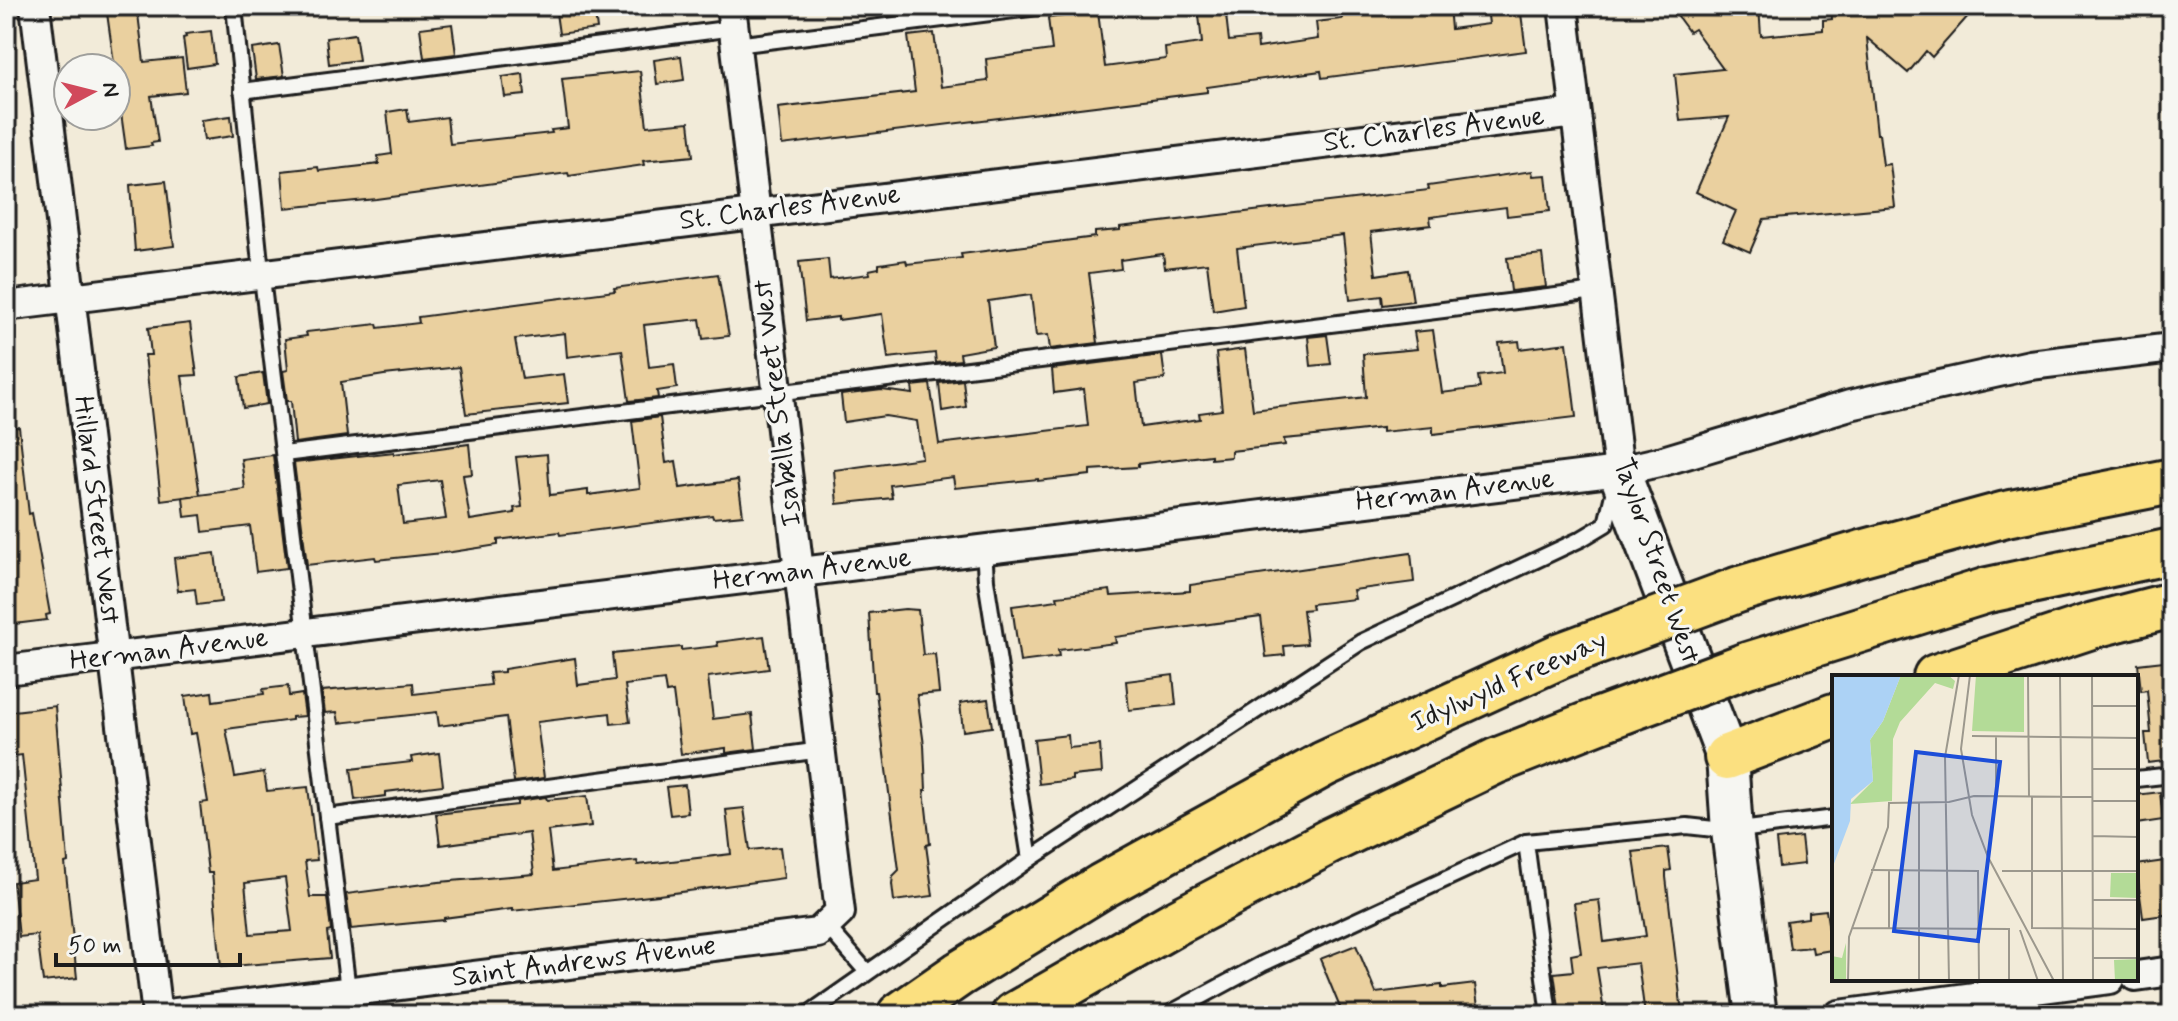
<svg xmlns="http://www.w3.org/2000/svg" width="2178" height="1021" viewBox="0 0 2178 1021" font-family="Mynerve,sans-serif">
<rect width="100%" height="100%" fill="#f2ebd9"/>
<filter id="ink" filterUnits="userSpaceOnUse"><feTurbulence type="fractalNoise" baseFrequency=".0125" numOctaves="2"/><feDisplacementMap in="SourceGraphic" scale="16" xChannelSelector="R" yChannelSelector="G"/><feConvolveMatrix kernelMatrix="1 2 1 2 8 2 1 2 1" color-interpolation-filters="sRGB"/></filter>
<g filter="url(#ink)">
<g fill="#ead09f" stroke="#1c1c1c" stroke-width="2" fill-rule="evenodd">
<polygon points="106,6 137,6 144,62 182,58 186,92 151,96 158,142 151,143 152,146 126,149"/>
<polygon points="555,6 594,6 597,29 559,34"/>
<polygon points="1198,6 1225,6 1229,41 1257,38 1258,48 1318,39 1316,22 1342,19 1340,6 1449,6 1451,29 1489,24 1487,8 1520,6 1526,51 1322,78 1321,71 1207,87 1207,92 782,145 778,108 915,92 908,36 934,33 941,87 988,81 986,59 1052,50 1048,18 1098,12 1105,67 1166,59 1165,48 1202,43"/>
<polygon points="1670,6 1759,6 1761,36 1823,30 1823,20 1832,19 1831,6 1977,6 1932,57 1926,51 1908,73 1867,38 1877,134 1879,134 1883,165 1890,164 1895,207 1764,219 1750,252 1723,240 1736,211 1696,192 1729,117 1680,121 1675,74 1723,69 1694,29 1689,32"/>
<polygon points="452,24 456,54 424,58 420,28"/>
<polygon points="211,31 215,64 187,68 183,38 186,37 185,34"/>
<polygon points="355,34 359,60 329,64 326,38"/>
<polygon points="279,45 284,76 256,79 252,49"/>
<polygon points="681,56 684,80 657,84 654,60"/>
<polygon points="640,71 647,126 689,122 693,156 643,161 644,165 569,176 568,173 376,199 285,208 282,171 318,167 319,171 379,164 378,156 392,154 387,112 407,109 409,122 447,117 450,144 552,133 551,130 568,128 562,79"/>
<polygon points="523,74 525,95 505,97 502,77"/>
<polygon points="231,116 233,136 204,140 201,120"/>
<polygon points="1532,171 1533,176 1546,175 1550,211 1507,216 1506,207 1430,217 1431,225 1371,232 1376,275 1408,270 1413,301 1383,305 1382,296 1350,300 1343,235 1237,248 1244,306 1213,311 1207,263 1165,268 1163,254 1120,260 1121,269 1089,273 1098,343 1050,349 1048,335 1036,336 1031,295 988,301 994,347 960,353 961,360 936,363 935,353 888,358 882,314 838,320 838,317 806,321 799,262 828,259 830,279 870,274 869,270 879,268 879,264 906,260 907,264 962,258 961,254 1095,237 1095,232 1120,230 1120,227 1429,190 1428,186"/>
<polygon points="166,181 174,246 135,251 130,185"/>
<polygon points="1542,254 1546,287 1511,291 1507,258"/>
<polygon points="718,274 729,336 703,339 700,319 644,325 649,367 674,364 677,388 657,391 658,398 629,401 622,350 567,357 565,333 515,339 522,379 564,374 568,403 466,414 459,367 384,375 341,382 347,436 295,443 291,401 287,401 283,371 288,370 285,339 307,336 306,332 377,324 378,328 419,323 418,317 615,291 614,288"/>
<polygon points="190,323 197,375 182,376 200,495 161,500 145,355 151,355 148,328"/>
<polygon points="1433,330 1442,393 1480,388 1478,376 1503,373 1499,343 1519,341 1520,349 1567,343 1576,417 1433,434 1433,427 1382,432 1382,428 1306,437 1284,439 1285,445 1231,451 1231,457 1211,459 1211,455 1138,464 1138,467 1090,470 1090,475 1038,481 1038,479 955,488 953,477 890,485 892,498 837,504 834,470 922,458 917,421 885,416 844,422 841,395 882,390 913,394 912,386 930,384 939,444 1088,426 1084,389 1054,393 1052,369 1162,355 1165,379 1136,383 1141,427 1200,419 1199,413 1222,410 1216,353 1245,349 1253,410 1306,404 1366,397 1363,354 1417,349 1414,332"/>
<polygon points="1327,335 1331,364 1311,366 1308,337"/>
<polygon points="263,373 267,404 243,408 239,377"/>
<polygon points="963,380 966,407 942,411 939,383"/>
<path d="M660,417L666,463L676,461L680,488L738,480L743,515L713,518L712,515L560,535L559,532L498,540V545L452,552L376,560L375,557L307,565L294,463L394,452V454L469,444L472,474L463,475L470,520L515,513L514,508L522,507L516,457L547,454L550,495L588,490V495L640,488L632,421ZM440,480L446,519L403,524L398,485Z"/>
<polygon points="19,427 29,514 32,513 50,614 46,615 47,620 6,625 6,428"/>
<polygon points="273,455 287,568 256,572 250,526 203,532 201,515 185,517 183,497 245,489 241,459"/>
<polygon points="215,553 221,602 197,605 195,589 178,591 174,558"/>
<polygon points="1411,553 1414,582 1353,590 1355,599 1311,604 1312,609 1303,610 1307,644 1284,646 1285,655 1266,657 1261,617 1115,637 1116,643 1058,650 1059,657 1020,662 1012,606 1058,600 1057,596 1110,590 1111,596 1190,591 1190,585"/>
<polygon points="905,609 918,610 923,655 935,654 939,693 917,695 924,745 926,790 924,790 930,844 926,845 933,896 894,901 892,884 893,876 899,870 876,692 874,692 869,613"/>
<polygon points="764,636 769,669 708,677 713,719 752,714 756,749 726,753 726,748 681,754 673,692 666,693 664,680 625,685 630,722 611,724 610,713 537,722 544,778 514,782 506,717 439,726 437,712 339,723 337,712 325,713 322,691 413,683 414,694 491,685 489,673 504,672 504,669 575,658 578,685 615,680 612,654 681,647 681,650 718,646 717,642"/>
<polygon points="2172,660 2172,760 2148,763 2145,733 2151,733 2147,690 2141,691 2138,664"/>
<polygon points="1173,675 1176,705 1129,710 1126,681"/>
<path d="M288,686L289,696L302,694L305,716L292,717V720L226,729L235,777L264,772L267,791L308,787L317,860L305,861L310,897H327L331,931L327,932L330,958L221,967L212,873H208L200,803L208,802L196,733L190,734L185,696L212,692L213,701L264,694L263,689ZM285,878L292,931L250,934L245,883Z"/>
<polygon points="988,699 992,727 963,731 960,703"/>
<polygon points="55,706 68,862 65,863 77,978 43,982 37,935 19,937 13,882 35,879 22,755 6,757 6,712"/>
<polygon points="1068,735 1069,748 1100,745 1102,773 1072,776 1072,780 1039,784 1034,739"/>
<polygon points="439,753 443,785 386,792 386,796 355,800 351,769 412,762 411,757"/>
<polygon points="685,785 688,813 670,815 666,787"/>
<polygon points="2160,792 2163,820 2136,824 2136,795"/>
<polygon points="587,796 591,826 548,831 553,871 637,861 638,865 731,854 726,810 744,808 750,850 780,847 784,878 659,895 512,911 512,909 444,918 444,920 351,929 346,894 439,882 534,874 529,833 440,845 436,814 517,805 517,801 546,797 547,800"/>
<polygon points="1801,837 1804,864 1779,867 1776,840"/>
<polygon points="1668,848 1671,870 1666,871 1666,877 1682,1013 1645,1015 1638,963 1597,968 1604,1011 1560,1015 1554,973 1573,971 1571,955 1581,953 1574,903 1599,900 1604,942 1646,936 1633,852"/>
<polygon points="2172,860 2172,914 2143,918 2136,865"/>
<polygon points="1826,910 1832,950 1813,953 1812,947 1790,949 1786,921 1808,918 1808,912"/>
<polygon points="1356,945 1376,993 1442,985 1442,988 1475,984 1479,1015 1343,1015 1320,959"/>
</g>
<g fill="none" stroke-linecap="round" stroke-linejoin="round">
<g stroke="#1c1c1c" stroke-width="20">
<g id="lane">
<polyline points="234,6 259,253 351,1015"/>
<polyline points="736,45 1046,6"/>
<polyline points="242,91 734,28"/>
<polyline points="284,454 1596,291"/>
<polyline points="984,549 986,580 1030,859"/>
<polyline points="2136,779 2172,775"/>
<polyline points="327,817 821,750"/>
<polyline points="826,925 867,972"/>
<polyline points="807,1015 1030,859 1361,642 1581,539 1606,524 1614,490"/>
<polyline points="1167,1015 1262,964 1526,842"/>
<polyline points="1549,1015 1526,842 1687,826 1732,831 1834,818"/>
</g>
</g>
<g stroke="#1c1c1c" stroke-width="34">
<g id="street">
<polyline points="35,6 157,1015"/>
<polyline points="1563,6 1619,471"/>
<polyline points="6,306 1575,113"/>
<polyline points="6,670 1619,471 1663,461 1850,405 2030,365 2172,348"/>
<polyline points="2136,976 2172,971"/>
<polyline points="160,1015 818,933 840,912 731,6"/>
<polyline points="1839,1015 2110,979"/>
</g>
</g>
<g stroke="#1c1c1c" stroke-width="46">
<polyline id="secondary" points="1619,471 1727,757 1732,831 1756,1015"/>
</g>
<g stroke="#1c1c1c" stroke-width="50">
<g id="highway">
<polyline points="1740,589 1862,553 2006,514 2172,481"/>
<polyline points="1747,665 1988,590 2172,551"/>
<polyline points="1936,677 2094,625 2172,605"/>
<polyline points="1727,757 1834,716"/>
<polyline points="900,1015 959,974 1102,886 1324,764 1562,655"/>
<polyline points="1014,1015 1175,923 1332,840 1496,761 1602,719"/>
</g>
</g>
<use href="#lane" stroke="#f6f6f2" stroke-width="14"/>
<use href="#street" stroke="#f6f6f2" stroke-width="28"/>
<use href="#secondary" stroke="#f6f6f2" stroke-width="40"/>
<use href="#highway" stroke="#fbe080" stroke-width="44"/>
<g stroke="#1c1c1c" stroke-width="50" stroke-linecap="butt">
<g id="highway-bridge">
<polyline points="1562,655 1740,589"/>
<polyline points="1602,719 1747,665"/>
</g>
</g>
<use href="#highway-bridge" stroke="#fbe080" stroke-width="44"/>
</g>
</g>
<g text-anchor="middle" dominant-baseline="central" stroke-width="6" stroke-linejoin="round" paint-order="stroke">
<g font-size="28" fill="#1c1c1c" stroke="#f6f6f2">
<text transform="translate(1434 130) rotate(-7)">St. Charles Avenue</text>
<text transform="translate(790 208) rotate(-7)">St. Charles Avenue</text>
<text transform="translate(778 403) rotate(-97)">Isabella Street West</text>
<text transform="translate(1455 491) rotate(-7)">Herman Avenue</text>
<text transform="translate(96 510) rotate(83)">Hillard Street West</text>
<text transform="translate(1656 561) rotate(71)">Taylor Street West</text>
<text transform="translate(812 570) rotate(-7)">Herman Avenue</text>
<text transform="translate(169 650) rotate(-7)">Herman Avenue</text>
<text transform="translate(1509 682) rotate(-24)">Idylwyld Freeway</text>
<text transform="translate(584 962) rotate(-7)">Saint Andrews Avenue</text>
</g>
</g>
<g transform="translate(1832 675)">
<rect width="306" height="306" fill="#f2ebd9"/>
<path d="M69,0H116L123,6L121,14L103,8L68,47L61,64L60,126L18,129L41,106L38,65L51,46ZM144,0H192V57L140,56ZM279,198H306V223L278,222ZM14,268V306H0V281L10,283ZM306,284V306H283L282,285Z" fill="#b3db97"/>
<path d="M0,0H69L51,46L38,65L41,106L19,124L18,146L0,194Z" fill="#acd2f5"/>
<path fill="none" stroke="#9c988d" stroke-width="2" d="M138,0L129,74L140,140L156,182L222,306M196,0L197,122M228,0L231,306M260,0L261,306M196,1H306M260,31H306M140,61L306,63M164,62V122M260,94H306M200,122V253L306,254M261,126H306M87,127V306M261,161L306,162M39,195L146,196L147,306M57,196V253M170,196H306M261,225H306M20,253L177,254V306M188,255L206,306M261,283H306M16,306L17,262L56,152L57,128L117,127L142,121L260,122M117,306L113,82L127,0"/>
<path fill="#1d4ed8" fill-opacity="0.15" stroke="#1d4ed8" stroke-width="4" d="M84,77L168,87L146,266L62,256Z"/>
<rect width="306" height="306" fill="none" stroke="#1c1c1c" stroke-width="4"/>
</g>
<rect width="2178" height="1021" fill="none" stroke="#f6f6f2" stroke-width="32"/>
<rect x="16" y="16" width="2146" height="989" fill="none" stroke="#1c1c1c" stroke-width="3" filter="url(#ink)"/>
<g transform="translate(92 92) rotate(83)"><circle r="38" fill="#f6f6f2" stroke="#9f9f9c" stroke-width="2"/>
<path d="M0-6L14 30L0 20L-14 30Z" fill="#d1495b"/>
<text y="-12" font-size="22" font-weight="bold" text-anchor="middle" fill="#1c1c1c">N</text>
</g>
<path d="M56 953v12h184v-12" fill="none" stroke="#1c1c1c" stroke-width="4"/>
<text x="68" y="953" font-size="24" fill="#1c1c1c" stroke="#f6f6f2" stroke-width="6" paint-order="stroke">50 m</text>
</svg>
